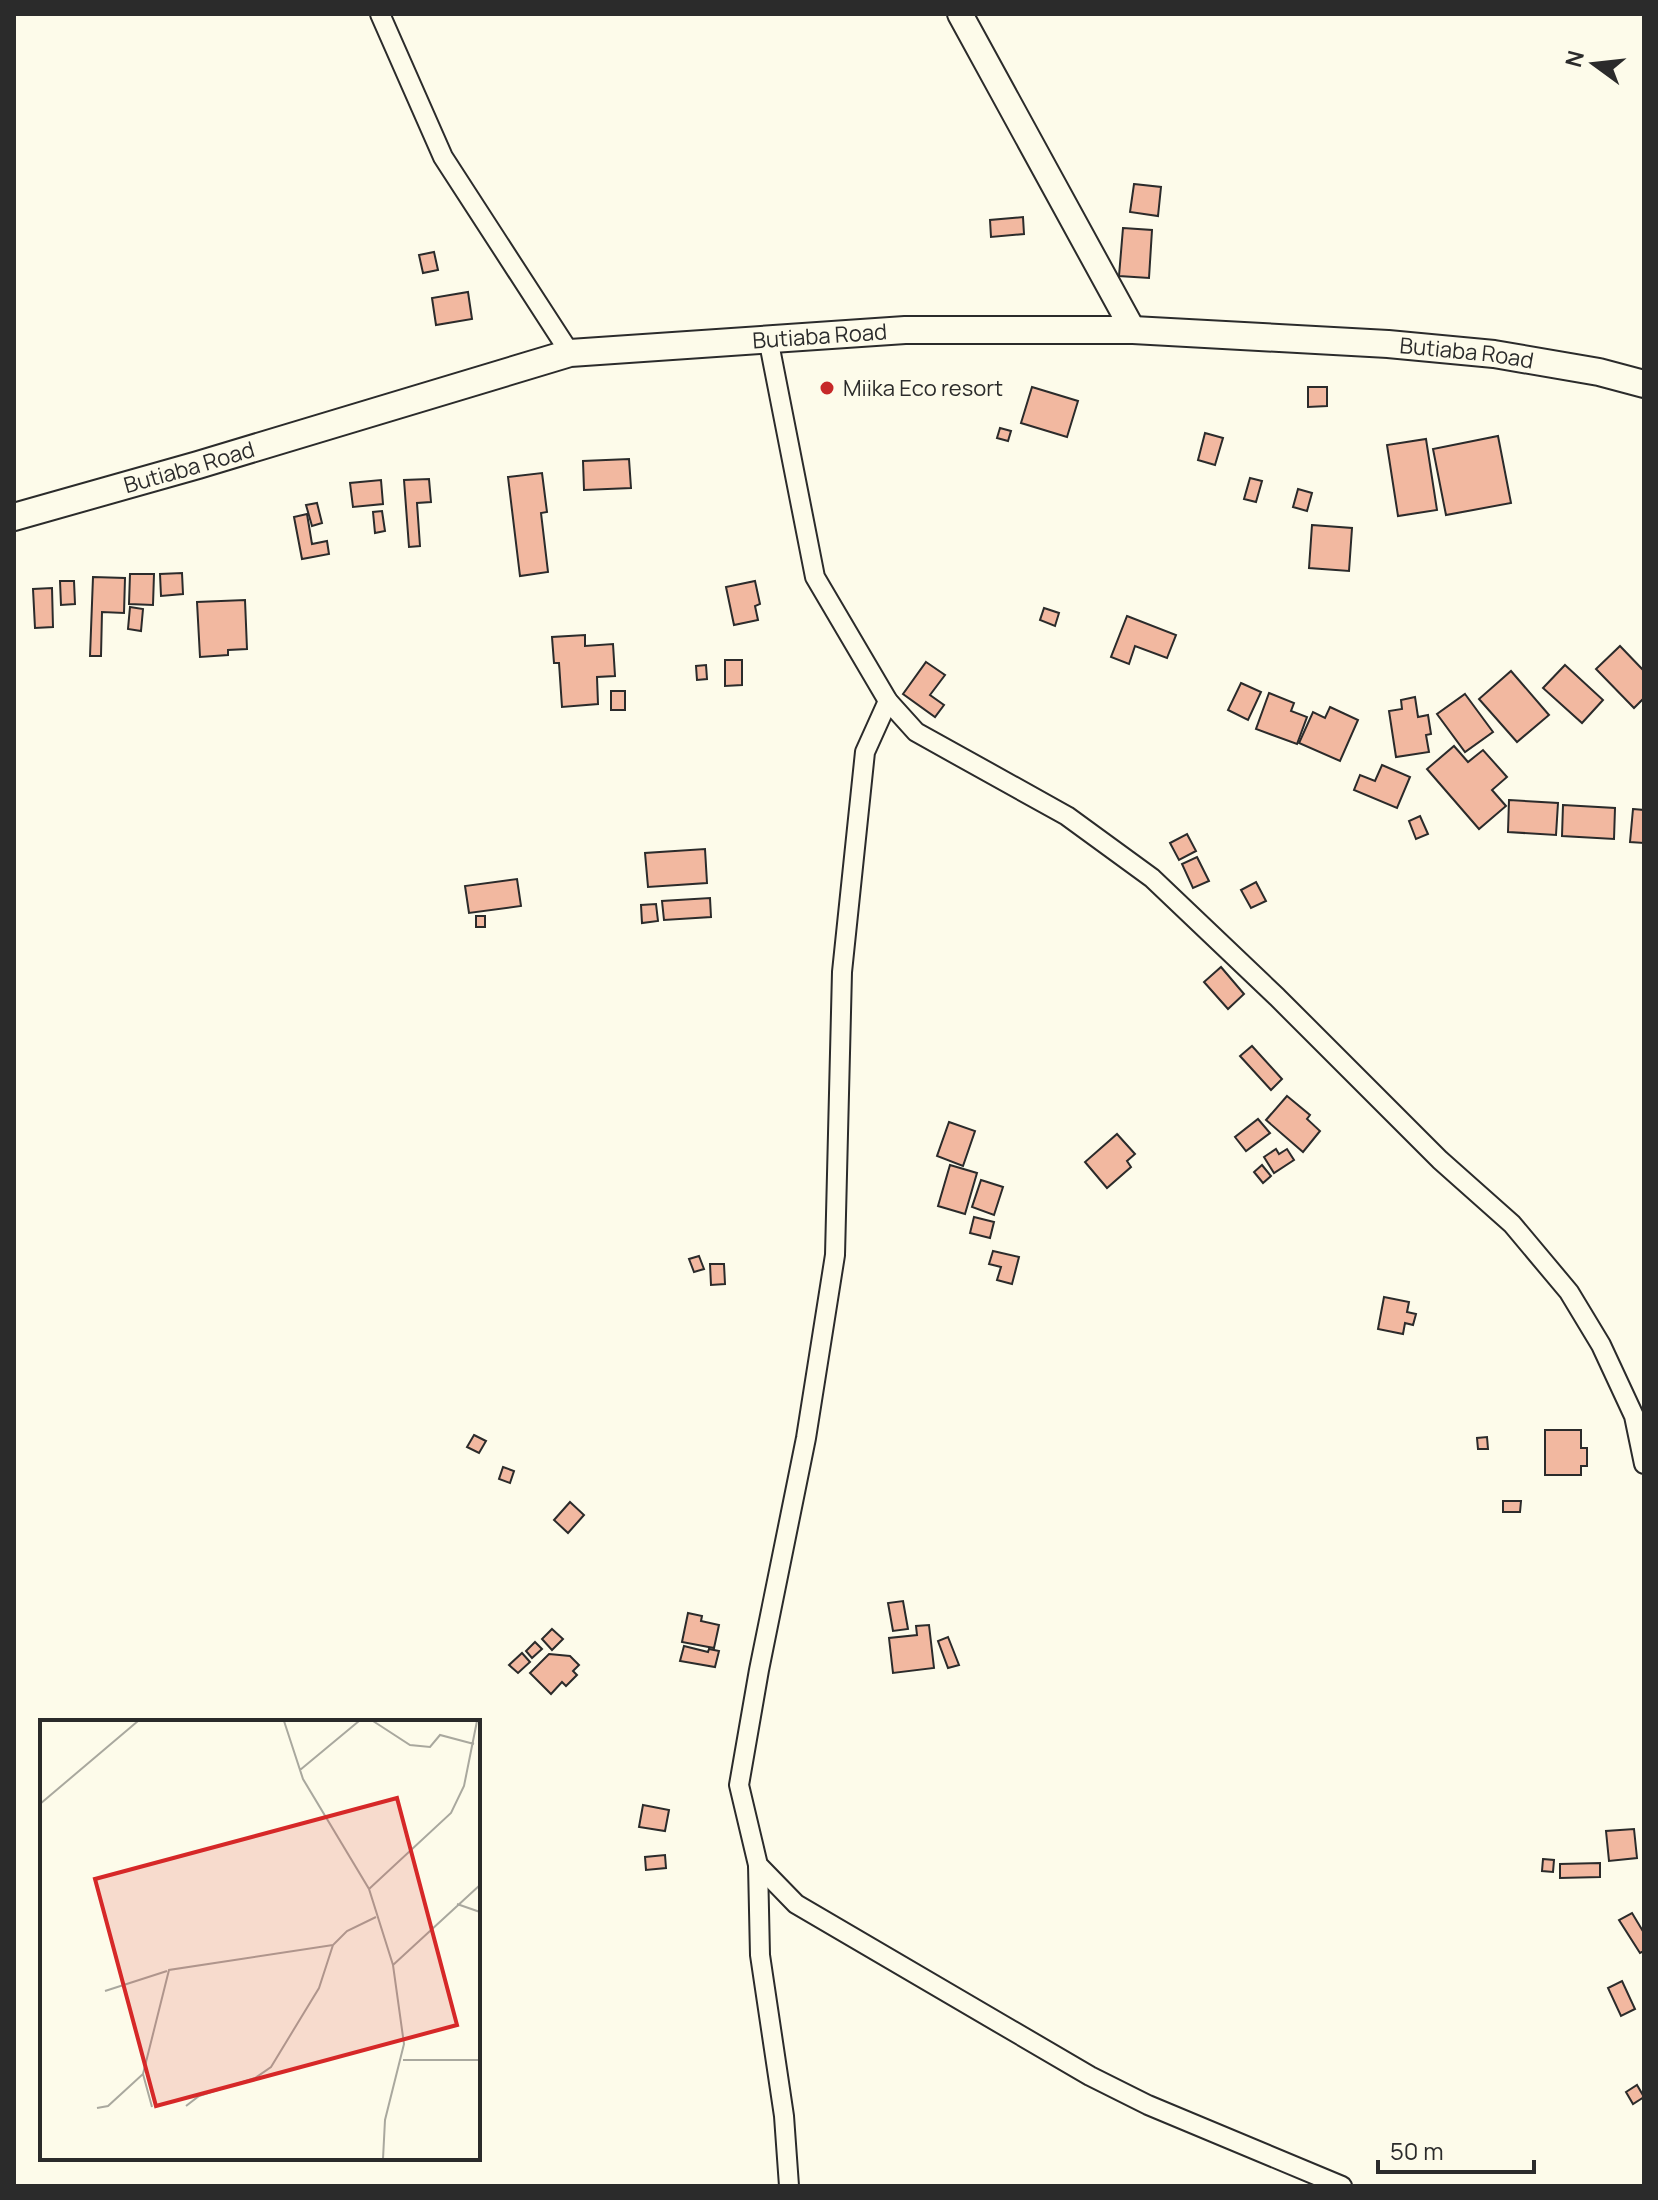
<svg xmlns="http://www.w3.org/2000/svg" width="1658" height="2200" viewBox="0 0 1658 2200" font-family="Manrope,sans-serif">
<rect width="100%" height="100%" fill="#fdfbea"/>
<g fill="#f2b8a0" stroke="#2b2b2b" stroke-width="2">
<polygon points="1134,184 1161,187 1158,216 1130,212"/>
<polygon points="1023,217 1024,234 991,237 990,220"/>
<polygon points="1123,228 1152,230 1149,278 1119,276"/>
<polygon points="434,252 438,270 423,273 419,255"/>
<polygon points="468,292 472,319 436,325 432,298"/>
<polygon points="1032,387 1078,401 1067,437 1021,423"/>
<polygon points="1308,387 1327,387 1327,406 1308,407"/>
<polygon points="1000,428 1011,431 1008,441 997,438"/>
<polygon points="1205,433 1223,438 1215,465 1198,460"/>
<polygon points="1498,436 1511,503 1446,515 1433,449"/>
<polygon points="1426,439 1437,510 1398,516 1387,445"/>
<polygon points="629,459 631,488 584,490 583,461"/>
<polygon points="542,473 547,512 541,513 548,572 520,576 508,477"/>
<polygon points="1250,478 1262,481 1256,502 1244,499"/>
<polygon points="429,479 431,502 417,503 420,546 409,547 404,480"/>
<polygon points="381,480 383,504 353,507 350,483"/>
<polygon points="1298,489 1312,493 1307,511 1293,507"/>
<polygon points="317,503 322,523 312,526 306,505"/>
<polygon points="382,511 385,531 375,533 373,512"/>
<polygon points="307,514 312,544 327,541 329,554 302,559 294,517"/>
<polygon points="1312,525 1352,528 1349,571 1309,568"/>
<polygon points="182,573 183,594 161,596 160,574"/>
<polygon points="130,574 154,574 153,605 129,604"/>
<polygon points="93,577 125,578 124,613 102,612 101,656 90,656"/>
<polygon points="60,581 74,581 75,604 61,605"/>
<polygon points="755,581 760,604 755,606 758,620 734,625 726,587"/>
<polygon points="52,588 53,627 35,628 33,589"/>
<polygon points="245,600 247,649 228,650 228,655 200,657 197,602"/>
<polygon points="130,607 143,609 141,631 128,629"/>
<polygon points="1044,608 1059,613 1055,626 1040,620"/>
<polygon points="1127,616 1176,635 1167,658 1135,646 1129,664 1111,657"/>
<polygon points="585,635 585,646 613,644 615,676 597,677 598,704 562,707 559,663 554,663 552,637"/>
<polygon points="1620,646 1644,671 1644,698 1634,708 1596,669"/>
<polygon points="725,660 742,660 742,685 725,686"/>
<polygon points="926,662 945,675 930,695 944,705 935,717 903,694"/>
<polygon points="706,665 707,679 697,680 696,666"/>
<polygon points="1565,665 1603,700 1582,723 1543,688"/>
<polygon points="1511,671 1549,715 1517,742 1479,699"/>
<polygon points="1241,683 1261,692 1248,720 1228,710"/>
<rect x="611" y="691" width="14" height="19"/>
<polygon points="1269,693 1294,703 1291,711 1307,717 1297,744 1256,729"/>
<polygon points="1465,694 1493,732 1465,752 1437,714"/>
<polygon points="1415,697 1418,717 1428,715 1431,734 1426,735 1429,752 1396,757 1389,711 1402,709 1401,700"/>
<polygon points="1330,707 1358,720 1340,761 1299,743 1313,712 1325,718"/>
<polygon points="1454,746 1468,762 1483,750 1507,777 1492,790 1506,806 1479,829 1427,769"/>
<polygon points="1382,765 1410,777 1397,808 1354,790 1360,775 1375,781"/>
<polygon points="1509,800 1558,803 1556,835 1508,832"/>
<polygon points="1563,805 1615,808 1614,839 1562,836"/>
<polygon points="1633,809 1644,810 1644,843 1630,842"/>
<polygon points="1420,816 1428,834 1416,839 1409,821"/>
<polygon points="1187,834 1196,851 1179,860 1170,843"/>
<polygon points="705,849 707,883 648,887 645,853"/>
<polygon points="1197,857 1209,881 1193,888 1182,864"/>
<polygon points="517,879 521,906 469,913 465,886"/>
<polygon points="1256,882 1266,901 1251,908 1241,890"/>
<polygon points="710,898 711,917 664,920 662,901"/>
<polygon points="656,904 658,921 642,923 641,905"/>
<rect x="476" y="916" width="9" height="11"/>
<polygon points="1221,967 1244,994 1228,1009 1204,982"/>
<polygon points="1252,1046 1282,1079 1271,1090 1240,1056"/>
<polygon points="1287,1096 1310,1115 1307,1119 1320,1131 1303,1152 1266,1120"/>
<polygon points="1258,1119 1270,1133 1246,1151 1235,1137"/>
<polygon points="949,1122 975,1131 963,1166 937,1156"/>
<polygon points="1117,1134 1135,1154 1127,1161 1131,1167 1107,1188 1085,1162"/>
<polygon points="1276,1149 1279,1154 1287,1149 1294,1160 1274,1173 1264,1157"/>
<polygon points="950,1165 977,1173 965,1214 938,1206"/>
<polygon points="1262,1165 1271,1176 1263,1183 1254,1172"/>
<polygon points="981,1180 1003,1187 994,1215 972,1207"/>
<polygon points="974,1217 994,1222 990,1238 970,1233"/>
<polygon points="993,1251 1019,1257 1012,1284 997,1280 1001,1267 989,1264"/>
<polygon points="699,1256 704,1269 694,1272 689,1259"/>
<polygon points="710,1264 724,1264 725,1284 711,1285"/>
<polygon points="1384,1297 1409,1302 1407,1312 1416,1314 1413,1325 1405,1323 1403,1334 1378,1329"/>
<polygon points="1545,1430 1581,1430 1581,1448 1587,1448 1587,1466 1581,1466 1581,1475 1545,1475"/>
<polygon points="474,1435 486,1441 479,1453 467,1447"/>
<polygon points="1487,1437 1488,1449 1478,1449 1477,1438"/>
<polygon points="503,1467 514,1471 510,1483 499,1479"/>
<polygon points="1503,1501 1521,1501 1520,1512 1503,1512"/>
<polygon points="570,1502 584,1515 568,1533 554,1520"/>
<polygon points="903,1601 908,1629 893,1631 888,1603"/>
<polygon points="688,1613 702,1616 701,1621 719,1625 714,1648 682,1642"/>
<polygon points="929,1625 934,1668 893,1673 889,1638 917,1635 916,1626"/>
<polygon points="552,1629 563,1639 552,1650 542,1639"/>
<polygon points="948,1637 959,1665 948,1668 938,1641"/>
<polygon points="535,1642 542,1649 532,1658 526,1651"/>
<polygon points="684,1646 708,1652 709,1649 719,1651 715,1667 680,1661"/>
<polygon points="522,1653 530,1662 518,1673 509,1665"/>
<polygon points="549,1654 570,1656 579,1665 573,1671 577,1675 566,1686 562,1682 551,1694 530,1673"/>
<polygon points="643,1805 669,1810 665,1831 639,1827"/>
<polygon points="1634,1829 1637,1858 1609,1861 1606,1831"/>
<polygon points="665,1855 666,1868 646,1870 645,1857"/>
<polygon points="1543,1859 1554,1860 1553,1872 1542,1871"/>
<polygon points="1600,1863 1600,1877 1560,1878 1560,1864"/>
<polygon points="1632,1913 1644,1933 1644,1951 1640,1953 1619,1920"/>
<polygon points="1622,1981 1635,2009 1621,2016 1608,1988"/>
<polygon points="1637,2085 1644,2097 1633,2104 1626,2092"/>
</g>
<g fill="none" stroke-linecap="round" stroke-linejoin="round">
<g stroke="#2b2b2b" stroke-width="22">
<g id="minor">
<polyline points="380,14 443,157 570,353"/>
<polyline points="768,338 815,577 888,701 916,732 1067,816 1152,878 1277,997 1440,1160 1512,1224 1569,1292 1601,1345 1634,1416 1644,1464"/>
<polyline points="888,701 865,752 842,972 835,1255 806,1438 759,1670 739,1785 758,1865 796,1904 1090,2076 1148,2105 1342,2186"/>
<polyline points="758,1865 760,1955 784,2116 789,2186"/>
</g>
</g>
<g stroke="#2b2b2b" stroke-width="28">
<polyline id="tertiary" points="960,14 1133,330"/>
</g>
<g stroke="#2b2b2b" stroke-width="30">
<g id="secondary">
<path id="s1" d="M14,517L198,465L570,353L905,330H1133L1388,344L1494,354L1599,372L1644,384"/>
</g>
</g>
<use href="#minor" stroke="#fdfbea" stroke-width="18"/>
<use href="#tertiary" stroke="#fdfbea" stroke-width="24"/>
<use href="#secondary" stroke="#fdfbea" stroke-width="26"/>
</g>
<circle fill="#c62828" stroke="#fdfbea" stroke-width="3" cx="827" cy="388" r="8"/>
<g text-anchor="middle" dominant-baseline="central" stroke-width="6" stroke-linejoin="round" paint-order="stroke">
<g font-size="22" fill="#2b2b2b" stroke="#fdfbea">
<text stroke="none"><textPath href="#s1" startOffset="830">Butiaba Road</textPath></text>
<text stroke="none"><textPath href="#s1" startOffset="1478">Butiaba Road</textPath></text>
<text stroke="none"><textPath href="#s1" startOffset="182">Butiaba Road</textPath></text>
</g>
<g font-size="22" fill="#2b2b2b" stroke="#fdfbea" text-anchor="start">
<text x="843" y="388">Miika Eco resort</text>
</g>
</g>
<g transform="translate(40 1720)">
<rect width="440" height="440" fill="#fdfbea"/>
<path fill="none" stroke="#a9a89e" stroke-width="2" d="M244,1L263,59L329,169L353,245L364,324L345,400L343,439M333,1L370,25L390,27L400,15L434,24M260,50L319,1M0,84L98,1M329,169L411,93L424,66L437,1M417,184L440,192M353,245L440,165M65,271L127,251M363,340H440M103,354L112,387M146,386L159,376L215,358L231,347L279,268L293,225L307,211L336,197M57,388L68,386L103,354L129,250L293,225"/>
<path fill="#d62828" fill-opacity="0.15" stroke="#d62828" stroke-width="4" d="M357,78L417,305L116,386L55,159Z"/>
<rect width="440" height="440" fill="none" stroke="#2b2b2b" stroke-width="4"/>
</g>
<rect width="1658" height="2200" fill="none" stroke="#2b2b2b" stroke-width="32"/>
<g transform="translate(1594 64) rotate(285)" stroke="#fdfbea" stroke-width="6" paint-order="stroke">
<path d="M0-6L14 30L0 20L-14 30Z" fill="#2b2b2b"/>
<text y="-12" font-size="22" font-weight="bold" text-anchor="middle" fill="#2b2b2b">N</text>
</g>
<path d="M1378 2160v12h156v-12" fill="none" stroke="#2b2b2b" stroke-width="4"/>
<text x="1390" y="2160" font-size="24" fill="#2b2b2b" stroke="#fdfbea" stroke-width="6" paint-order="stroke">50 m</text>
</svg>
